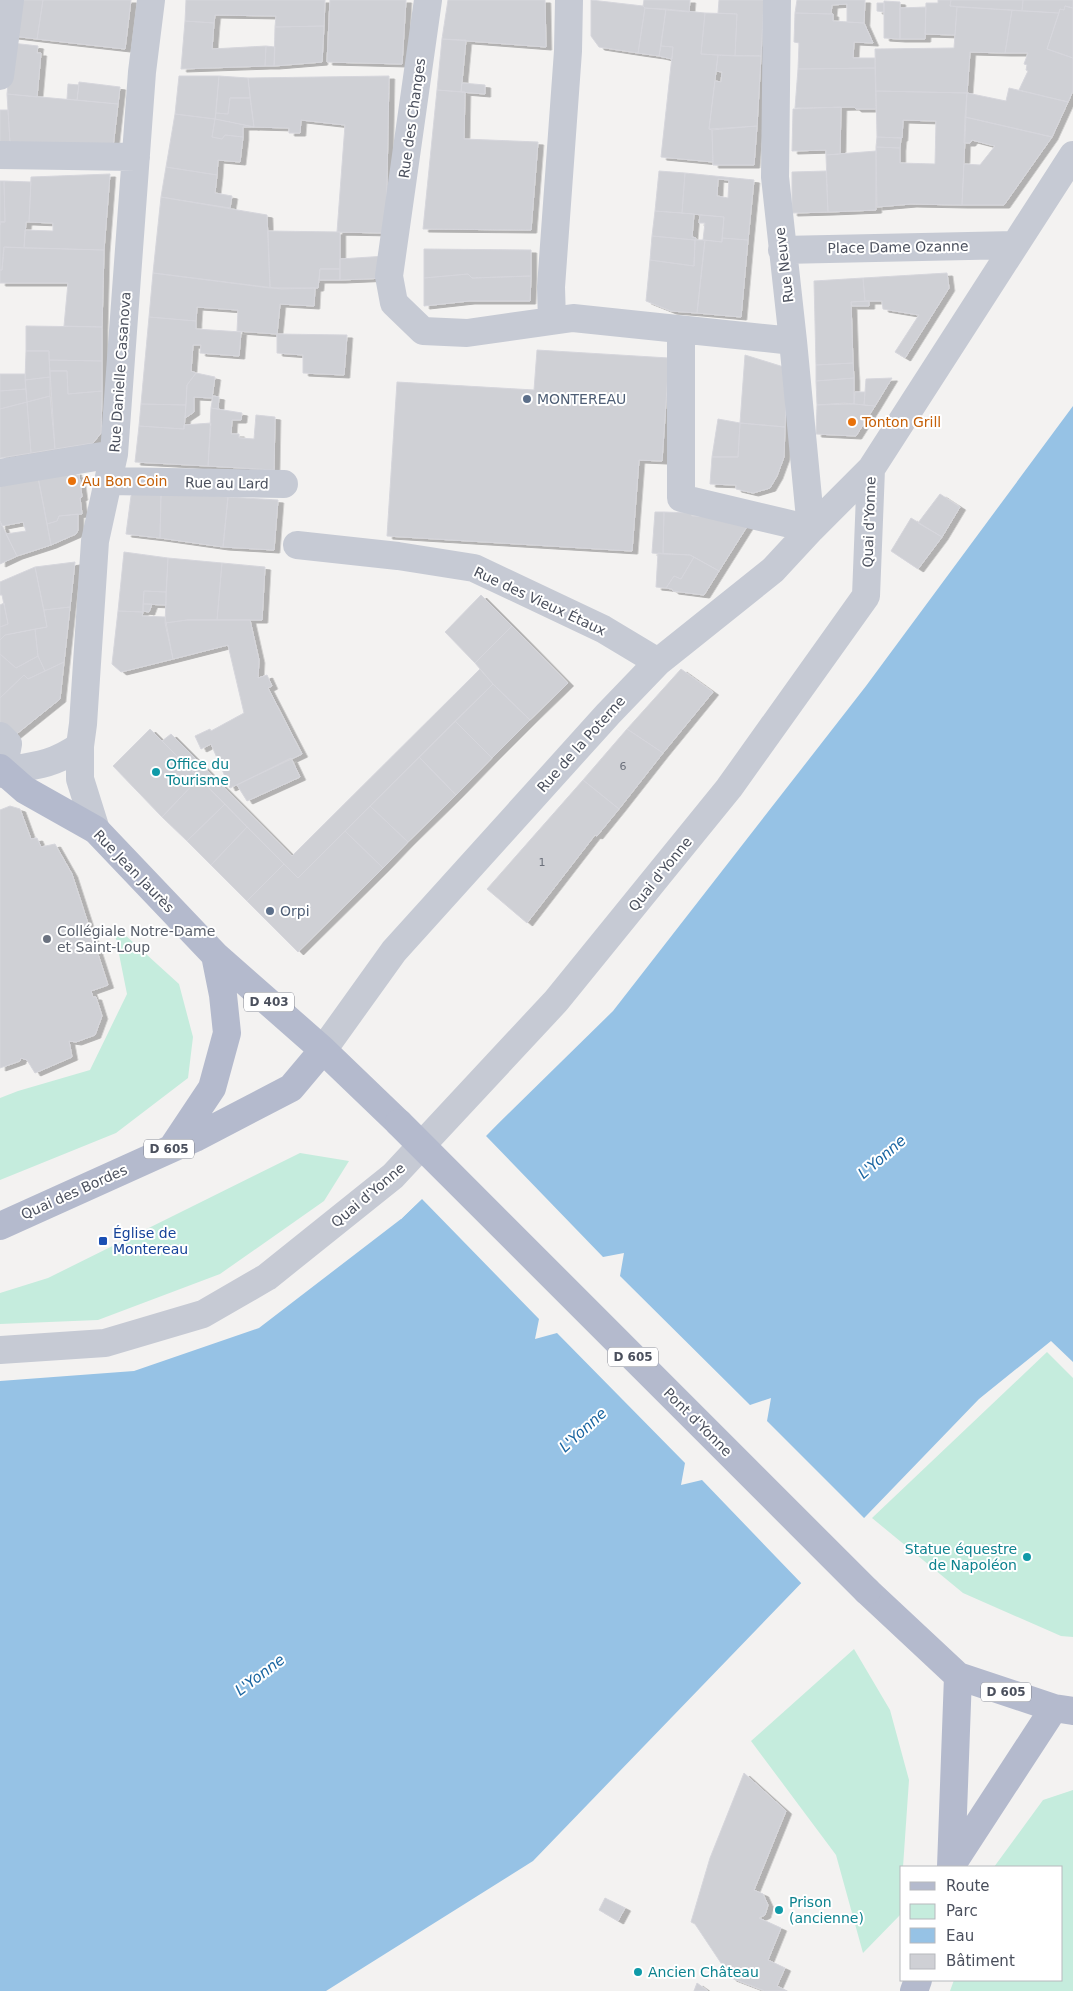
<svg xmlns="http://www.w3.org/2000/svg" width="1073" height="1991" viewBox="0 0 1073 1991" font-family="'DejaVu Sans',sans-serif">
<defs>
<filter id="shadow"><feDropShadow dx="5.5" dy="3" stdDeviation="0" flood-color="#0004"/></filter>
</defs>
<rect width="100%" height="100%" fill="#f3f2f1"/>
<path fill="#c5ecdd" d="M113 924 179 984 193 1037 188 1078 116 1133 0 1180V1098L18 1091 90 1070 127 994Z
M300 1153 349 1161 324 1201 220 1274 98 1320 0 1324V1293L48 1278Z
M1047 1352 1073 1378V1637L1061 1636 963 1593 872 1518Z
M854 1649 890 1710 909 1780 903 1867H902L901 1914 863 1953 836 1855 751 1741Z
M1073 1790V1991H950L954 1980H1062V1867H994L1043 1800Z"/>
<path fill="#96c2e5" d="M1073 406V1362L1051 1341 979 1399 533 1861 326 1991H0V1381L134 1371 259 1328 401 1219 613 1011 866 686Z"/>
<path fill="#f3f2f1" d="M503 1115 505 1116 486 1136 603 1257 624 1253 620 1276 750 1405 771 1398 767 1421 866 1520 803 1585 702 1480 681 1485 685 1463 557 1333 535 1339 539 1319 422 1199 401 1219 399 1218Z"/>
<path fill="#cfd0d5" stroke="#d6d6dc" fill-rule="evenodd" filter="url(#shadow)" d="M18 0H43L37 39 13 36Z
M43 0H131L125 49 37 39Z
M186 0H325L324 26 275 27 276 16 215 15 214 23 185 21Z
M330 0H406L402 64 327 62Z
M448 0H545L546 47 442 39Z
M591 0 643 6 645 8 638 53 599 47 591 36Z
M644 0H690L689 12 645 8 643 6Z
M719 0H764L761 56H735L737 14 718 13Z
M797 0H865L864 23 847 22V4L832 5 831 14 795 13Z
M938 0H951L950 6 957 7 955 35 925 34 926 3H938Z
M951 0H1023L1022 11 950 6Z
M1023 0H1073V8L1065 6 1064 10 1060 9 1059 13 1022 11Z
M884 1 900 2V39L884 38Z
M877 3H884V12L877 11Z
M1065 6 1073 8V58L1047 49 1060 9 1064 10Z
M926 7 925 39H900V8Z
M957 7 1012 10 1005 53 970 52 967 93 876 91 875 49 954 48Z
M645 8 666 9 659 56 638 53Z
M666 9 705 13 701 54 718 55 709 129 712 130 713 162 661 157 673 47 661 46Z
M1012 10 1059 13 1047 49 1073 58V91L1068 102 1019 90 1028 71 1026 70 1027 65 1024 64 1028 53H1005Z
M705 13 737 14 735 56 701 54Z
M795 13 833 14V21L864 23 873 43 854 42 853 58H875V68L798 69 799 43 794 42Z
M185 21 214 23 212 49 266 46 265 66 181 69Z
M324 26 322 62 274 66 275 27Z
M442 39 466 40 461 92 437 90Z
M12 43 38 46 37 53H41L37 97 7 94Z
M266 46 275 47 274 66H265Z
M661 46 673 47 672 59 659 56Z
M718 55 761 56 757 126 709 129 715 81 721 82 722 72 716 71Z
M875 68 876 109H856L854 107 795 108 798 69Z
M179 76H219L215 119 175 114Z
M219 76 248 78 250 98H230L228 114 216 113Z
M389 76 386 233 337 232 345 125 301 120 300 133H289V128L254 127 248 78Z
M79 82 120 87 118 104 77 100Z
M462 83 485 85V94L461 92Z
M68 84 79 85 77 100 67 99Z
M1009 88 1068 102 1052 137 965 117 967 93 1006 101Z
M437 90 465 92 464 139 538 142 531 230 423 229Z
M876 91 967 93 962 205 911 204 877 207 876 147 900 148V163L935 164 936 121 903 120 902 138 877 137Z
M7 94 118 104 113 147 10 143Z
M230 98H250L254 127 215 119 216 113 228 114Z
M841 107 840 154 826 155V150L792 151 793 109Z
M0 110H8L10 143H0Z
M175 114 215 119 212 137 222 139 225 135 243 137 240 162 218 160 217 175 166 167Z
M965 117 1052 137 1004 205H962L964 164 980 165 995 146 972 140 970 143H964Z
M215 119 240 124 254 127H243V137L225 135 222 139 212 137Z
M757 126 754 165H713L712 130Z
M877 137 901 138 900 148 876 147Z
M876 151V210L828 212 826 155Z
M166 167 217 175 215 193 232 196 230 208 161 197Z
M659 171 685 173 682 213 655 211Z
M826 171 828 212 792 213V172Z
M685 173 754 180 748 240 722 238 724 217 682 213ZM718 179 729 180 728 198 717 196Z
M110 174 104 250 24 248 25 230 53 231V223L29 222 31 177Z
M0 181H4L5 222H0V225Z
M4 181 31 182 29 222H26L24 248 4 247 2 270H0V222H5Z
M161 197 267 215 270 288 153 273Z
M655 211 694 214 692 237 696 238 695 240 652 236Z
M700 215 724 217 722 242 703 240 705 223H699Z
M268 231 340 232V269H320L318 288H270Z
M652 236 695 240 694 266 650 260Z
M722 238 748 240 741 317 697 313 705 240 722 242Z
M695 240H705L697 313 671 311 646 301 650 260 694 266Z
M4 247 104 250 102 327 64 326 68 283H0V270H2Z
M424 249 531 250V276L472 278 468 274 424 278Z
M386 256V278L340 280V259Z
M320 269H340V280H319Z
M153 273 282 289 315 288 314 306 280 304 277 334 237 331 238 310 197 307 196 321 149 317Z
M947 273 949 288 905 358 895 352 919 315 883 309 882 301H865L863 278Z
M468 274 472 278 531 276 530 301H469L424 306V278Z
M863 278 865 301 851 302 853 363 816 365 814 281Z
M869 301V306H852L851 302Z
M149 317 196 321V329L241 332 239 356 200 353 201 345H193L191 371 196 373 187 385 186 405 141 404Z
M26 326 102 327V361L49 360V351H26Z
M277 334 347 335 344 375 303 373V355L277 353Z
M537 350 669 358 662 461 639 460 632 551 387 536 397 382 534 390Z
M26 351H49L50 377 25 380Z
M745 355 787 368 785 427 740 423Z
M49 360 102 361V391L68 394 67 371H50Z
M853 363 854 378 816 381V365Z
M50 371H67L68 394 102 391 101 433 93 443 55 449Z
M196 373 215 377 212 398 194 397V412L185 418 187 385Z
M0 374H25L26 389 0 391Z
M50 377V396L27 402 25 380Z
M854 378V404L817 405 816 381Z
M892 378 875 406 864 405 866 379Z
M26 389 27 402 0 409V391Z
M855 392H865L864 405 854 404Z
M50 396 55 449 31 453 27 402Z
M213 396 219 397 218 409 211 408Z
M27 402 31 453 0 458V409Z
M844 403 875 406 856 436 816 434 817 405Z
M141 404 186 405 184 429 139 426Z
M211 408 242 413 241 420H232L231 434H239V438L254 439 256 415 275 417 274 470 208 466Z
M718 419 740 423 738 457H712Z
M211 423 208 466 135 462 139 426 184 429V425Z
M740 423 785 427 784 457 777 476 770 488 753 493 736 489V485L710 484 712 457H738Z
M76 472V475H79L82 497 80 498 82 514 59 516 57 521 47 524 38 477Z
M38 477 51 545 17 556 6 534 26 531 23 522 2 526 0 521V483Z
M136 490 161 492 160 538 126 534 131 496Z
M161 492 228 497 223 547 160 538Z
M940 494 960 507 942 537 918 523Z
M228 497 278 500 274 550 223 547Z
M655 512H664L663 554 652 553Z
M664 512 691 513 692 516 740 519 748 525 719 571 690 555 663 554Z
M78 514V530L76 534 51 545 47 524 57 521 59 516Z
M911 518 942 537 918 569 891 551Z
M0 521 17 556 0 564Z
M124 552 168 558 166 592 144 591 143 612 118 611Z
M658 553 690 555 694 557 681 579 674 576 666 588 656 587Z
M694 557 719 571 704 595 673 591 672 589 666 588 674 576 681 579Z
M168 558 222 563 217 620H187L165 623Z
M75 562 70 607 44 610 35 567Z
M222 563 265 567 262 620H217Z
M35 567 47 627 5 635 0 640V627L8 624 2 595H0V582Z
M144 591 166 592V605L143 604Z
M481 595 512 626 475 663 445 632Z
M4 603 8 624 0 627V605Z
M143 604H152L149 612 143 611Z
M70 607 64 662 45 671 38 656 35 629 47 627 44 610Z
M118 611 143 612 142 616 165 617 173 659 121 672 112 664Z
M187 620H250L259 660 258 678 267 675 272 686 268 688 302 754 230 788 211 744 201 749 195 736 210 729 211 731 244 713 228 645 173 659 165 623Z
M512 626 568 683 530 720 493 684 475 663Z
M35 629 38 656 16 668 0 654V640L5 635Z
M0 654 16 668 38 656 45 671 28 679 24 675 0 698Z
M64 662 60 699 9 740 0 731V698L24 675 28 679Z
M480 669 493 684 298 878 162 741 171 734 292 856Z
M681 669 713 692 663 753 627 729Z
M493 684 530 720 492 758 455 721Z
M455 721 492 758 456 795 419 757Z
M150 729 199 778 162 817 113 766Z
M627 729 663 753 619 809 583 780Z
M419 757 456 795 408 842 370 806Z
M291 758 300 777 247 801 237 785Z
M199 778 225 804 187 841 162 817Z
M583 780 619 809 597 836 595 835 527 923 487 889Z
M225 804 247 827 211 865 187 841Z
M10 806 20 809 31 839 37 838 41 847 55 844 72 874 108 985 91 991 93 997H96L102 1016 95 1035 76 1042 69 1041 72 1057 35 1073 27 1060 21 1058 20 1061 0 1068V810Z
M370 806 408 842 383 868 345 831Z
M247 827 284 864 247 901 211 865Z
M345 831 383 868 298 952 247 901 284 864 298 878Z
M744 1773 786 1811 754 1890 763 1894 768 1905 765 1915 759 1918 781 1928 768 1960 785 1968 777 1986 787 1991H765L731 1978 695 1924 691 1922 710 1858Z
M605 1898 625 1908 618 1921 599 1910Z
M697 1983 708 1991H694Z"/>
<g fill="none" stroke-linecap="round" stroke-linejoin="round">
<path stroke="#c6cad4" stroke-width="28" d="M428 0 389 276 394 303 423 331 467 333 573 318 793 341
M0 76 10 0
M0 155 136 157
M782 250 1015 245
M552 321 551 287 568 51 569 0
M681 330V498L811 529 793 341 775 177 777 0
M0 473 114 454
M109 481 284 484
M297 545 398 556 474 568 603 629 658 662
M0 736 8 744 3 771 0 774
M3 771C35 766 53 765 80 746
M96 830 80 779V746L83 724 95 541 114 454 142 72 151 0
M323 1050 394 951 608 714 658 662 773 570 811 529 871 469
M0 1350 105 1343 203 1314 267 1277 393 1176 556 1001 729 788 866 596 871 469 1073 155"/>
<path stroke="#b4bacd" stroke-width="28" d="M0 768 25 790 96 830 215 955 323 1050 399 1123
M172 1148 212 1088 227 1033 223 995 215 955
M0 1226 195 1138 291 1088 323 1050
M867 1591 958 1676 1054 1708 1073 1711
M951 1866 1054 1708
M951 1867 958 1676
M914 1991 918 1980"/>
<path stroke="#b4bacd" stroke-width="28" d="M399 1123 867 1591"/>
</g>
<g fill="#5c6f8a" stroke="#fff" stroke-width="2">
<circle cx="527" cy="399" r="5"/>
<circle cx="270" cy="911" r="5"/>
</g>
<g fill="#e8710a" stroke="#fff" stroke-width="2">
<circle cx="852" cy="422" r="5"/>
<circle cx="72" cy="481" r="5"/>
</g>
<g fill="#0f9aa8" stroke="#fff" stroke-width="2">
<circle cx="156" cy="772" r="5"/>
<circle cx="1027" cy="1557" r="5"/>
<circle cx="779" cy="1910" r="5"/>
<circle cx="638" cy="1972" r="5"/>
</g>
<circle fill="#6b7280" stroke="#fff" stroke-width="2" cx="47" cy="939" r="5"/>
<rect fill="#1a4fb4" stroke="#fff" stroke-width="2" x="98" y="1236" width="10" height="10" rx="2.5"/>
<g text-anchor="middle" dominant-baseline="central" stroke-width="4" stroke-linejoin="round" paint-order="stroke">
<g font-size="11" fill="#6c707b">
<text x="623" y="766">6</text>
<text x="542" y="862">1</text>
</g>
<g fill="#fff" stroke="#81848e" stroke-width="1">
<rect x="244" y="992.5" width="50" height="19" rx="4"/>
<rect x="144" y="1139.5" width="50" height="19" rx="4"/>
<rect x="608" y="1347.5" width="50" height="19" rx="4"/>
<rect x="981" y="1682.5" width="50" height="19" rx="4"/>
</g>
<g font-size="12" font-weight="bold" fill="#4b505d">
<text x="269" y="1002">D 403</text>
<text x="169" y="1149">D 605</text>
<text x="633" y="1357">D 605</text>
<text x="1006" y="1692">D 605</text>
</g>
<g font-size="14" fill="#4b505d" stroke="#fff">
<text transform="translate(412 118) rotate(-82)">Rue des Changes</text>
<text transform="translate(898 247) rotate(-1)">Place Dame Ozanne</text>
<text transform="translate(784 265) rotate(-97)">Rue Neuve</text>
<text transform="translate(120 372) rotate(-86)">Rue Danielle Casanova</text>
<text transform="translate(227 483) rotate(1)">Rue au Lard</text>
<text transform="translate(869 522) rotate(-88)">Quai d'Yonne</text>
<text transform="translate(540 601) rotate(25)">Rue des Vieux Étaux</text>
<text transform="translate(581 744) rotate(-48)">Rue de la Poterne</text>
<text transform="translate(134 871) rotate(46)">Rue Jean Jaurès</text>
<text transform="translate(660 874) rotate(-51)">Quai d'Yonne</text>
<text transform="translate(74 1192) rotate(-24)">Quai des Bordes</text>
<text transform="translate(368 1195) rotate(-40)">Quai d'Yonne</text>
<text transform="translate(698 1422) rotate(45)">Pont d'Yonne</text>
</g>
<g font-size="14" fill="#4e5e75" stroke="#fff" text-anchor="start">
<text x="537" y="399">MONTEREAU</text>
<text x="280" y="911">Orpi</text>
</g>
<g font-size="14" fill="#c56008" stroke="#fff" text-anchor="start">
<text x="862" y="422">Tonton Grill</text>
<text x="82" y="481">Au Bon Coin</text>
</g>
<g font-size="14" fill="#0d838f" stroke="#fff" text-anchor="start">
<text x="166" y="764">Office du<tspan x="166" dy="16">Tourisme</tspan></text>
<text x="1017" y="1549" text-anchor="end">Statue équestre<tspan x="1017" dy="16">de Napoléon</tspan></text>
<text x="789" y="1902">Prison<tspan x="789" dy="16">(ancienne)</tspan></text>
<text x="648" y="1972">Ancien Château</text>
</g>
<g font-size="14" fill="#5b616d" stroke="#fff" text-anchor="start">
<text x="57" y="931">Collégiale Notre-Dame<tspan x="57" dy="16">et Saint-Loup</tspan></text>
</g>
<g font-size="14" fill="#164399" stroke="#fff" text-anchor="start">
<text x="113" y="1233">Église de<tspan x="113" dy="16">Montereau</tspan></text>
</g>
<g font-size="15" font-style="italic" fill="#1a65a1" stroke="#fff">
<text transform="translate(882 1157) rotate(-41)">L'Yonne</text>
<text transform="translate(583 1430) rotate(-42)">L'Yonne</text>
<text transform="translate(260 1675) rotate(-37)">L'Yonne</text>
</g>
</g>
<rect x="900" y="1866" width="162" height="115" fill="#ffffff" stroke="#b7b9be"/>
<rect x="910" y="1882" width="25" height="8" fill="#b4bacd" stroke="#b7b9be"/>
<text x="946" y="1891" font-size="15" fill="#4b505d">Route</text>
<rect x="910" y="1904" width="25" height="15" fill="#c5ecdd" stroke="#b7b9be"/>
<text x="946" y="1916" font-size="15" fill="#4b505d">Parc</text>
<rect x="910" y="1928" width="25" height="15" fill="#96c2e5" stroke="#b7b9be"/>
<text x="946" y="1941" font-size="15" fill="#4b505d">Eau</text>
<rect x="910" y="1954" width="25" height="15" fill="#cfd0d5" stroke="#b7b9be"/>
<text x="946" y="1966" font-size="15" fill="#4b505d">Bâtiment</text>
</svg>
